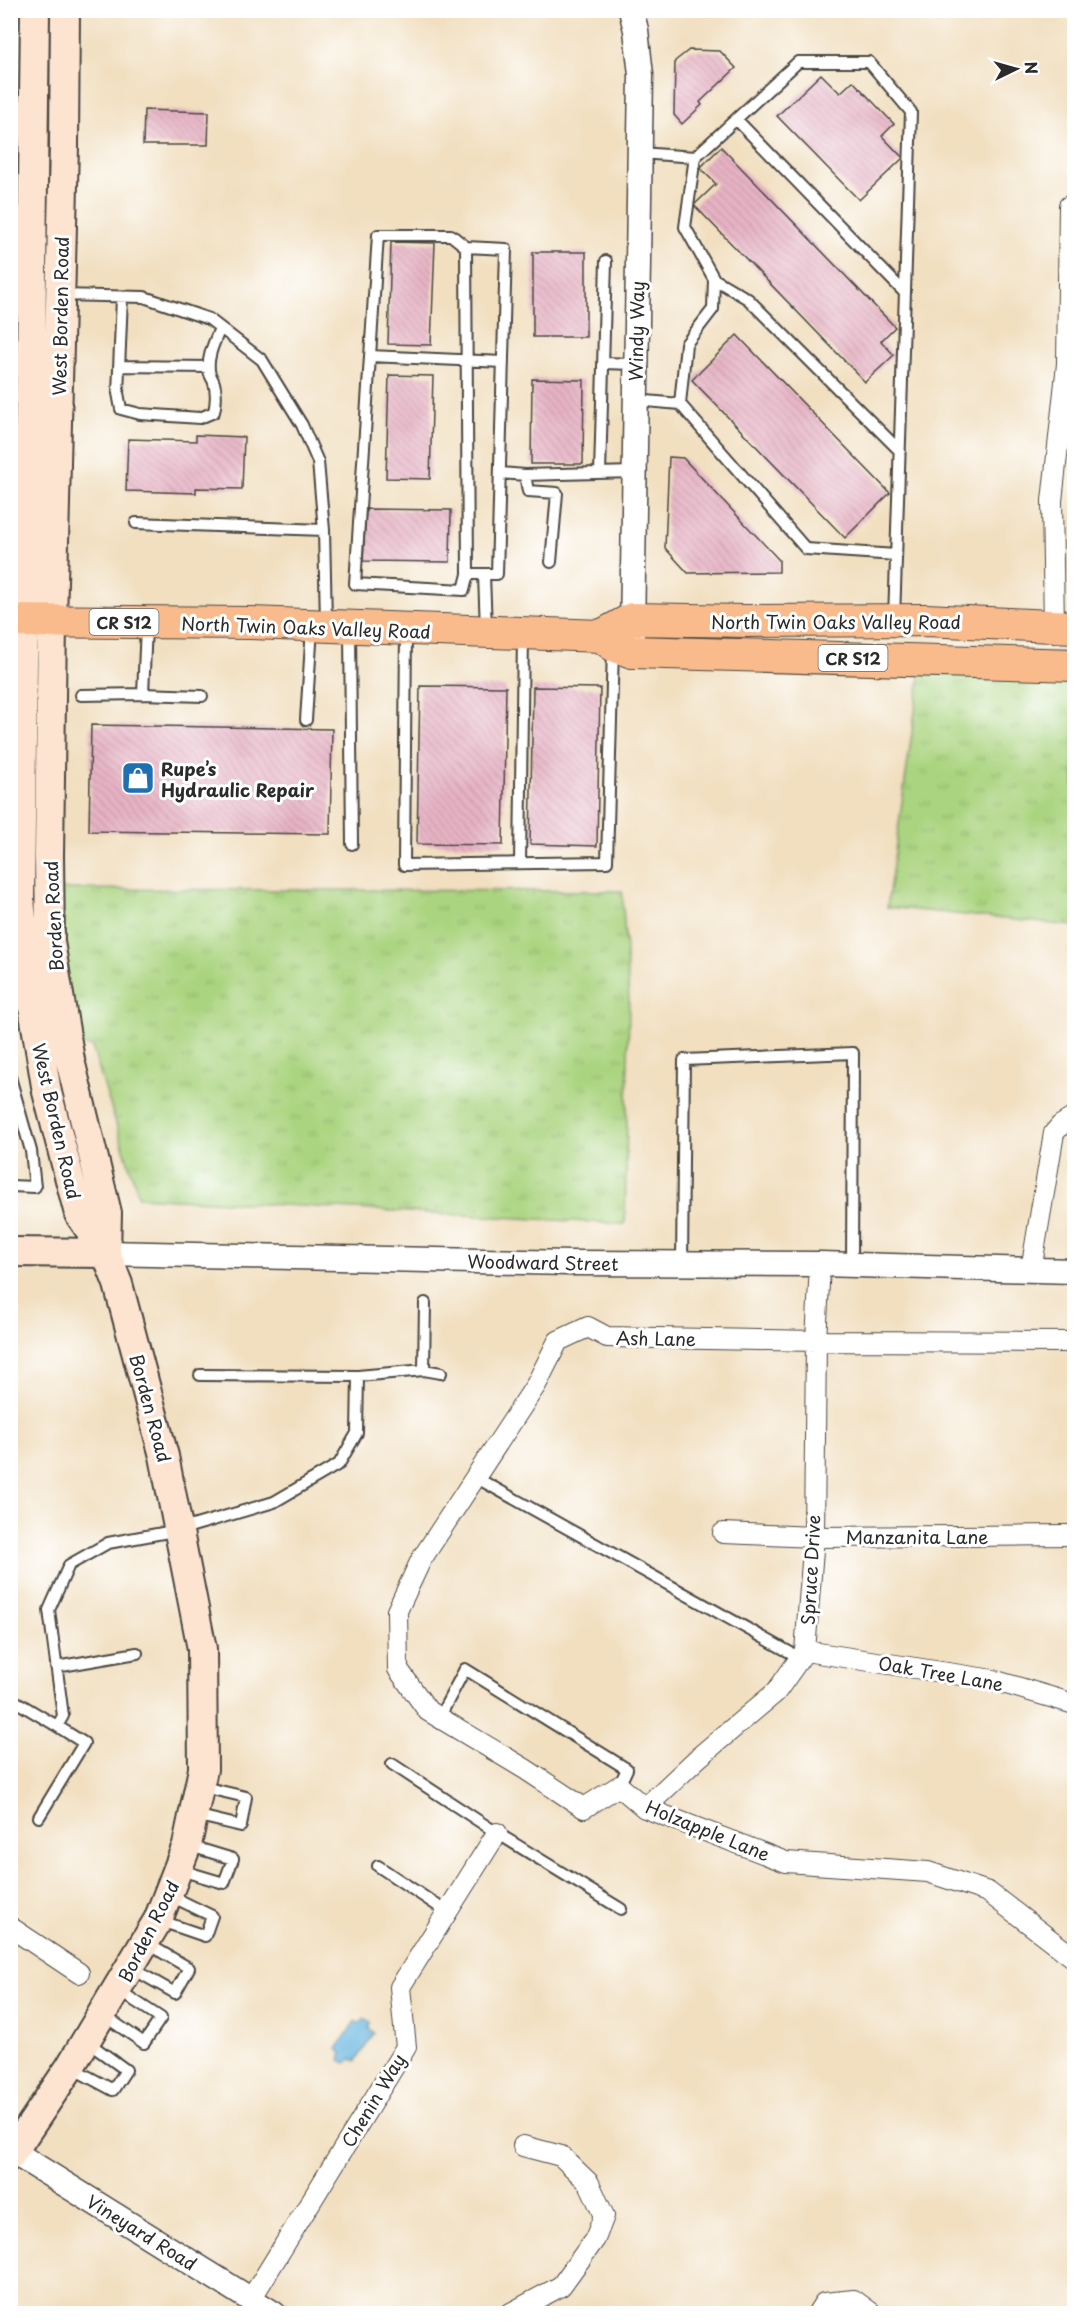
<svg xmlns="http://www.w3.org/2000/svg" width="1085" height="2324" viewBox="0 0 1085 2324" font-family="'Playpen Sans',sans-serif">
<defs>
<pattern id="grass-tufts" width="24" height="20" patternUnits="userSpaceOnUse" patternTransform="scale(1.5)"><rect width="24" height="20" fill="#aad47f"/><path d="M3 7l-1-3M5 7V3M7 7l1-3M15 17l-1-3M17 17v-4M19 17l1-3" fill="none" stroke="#92b66e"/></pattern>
<pattern id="building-back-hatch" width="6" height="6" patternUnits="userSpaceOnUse" patternTransform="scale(1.5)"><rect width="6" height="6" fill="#e7b3c4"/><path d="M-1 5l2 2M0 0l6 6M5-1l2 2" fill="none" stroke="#c69aa9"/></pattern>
</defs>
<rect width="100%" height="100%" fill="#fff"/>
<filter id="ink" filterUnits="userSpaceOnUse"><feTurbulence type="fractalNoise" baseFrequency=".0167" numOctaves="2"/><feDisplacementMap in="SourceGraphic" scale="12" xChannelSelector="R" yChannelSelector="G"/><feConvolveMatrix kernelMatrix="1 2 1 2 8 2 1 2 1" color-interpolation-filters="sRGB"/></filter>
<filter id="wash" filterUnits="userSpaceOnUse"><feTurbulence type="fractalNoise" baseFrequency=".008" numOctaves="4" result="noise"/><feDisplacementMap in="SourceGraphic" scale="24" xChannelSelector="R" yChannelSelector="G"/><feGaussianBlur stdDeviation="1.35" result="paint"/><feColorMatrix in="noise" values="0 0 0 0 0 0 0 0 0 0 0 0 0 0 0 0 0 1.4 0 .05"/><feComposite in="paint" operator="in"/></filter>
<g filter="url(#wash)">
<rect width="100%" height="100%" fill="#f1dfc0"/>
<path fill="url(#grass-tufts)" stroke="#6a8055" stroke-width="1.5" d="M924 649 1074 653V926L887 907Z
M11 889 622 891 629 1000 625 1224 139 1197 92 1047 11 1029Z"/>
<path fill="#63b4de" stroke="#477084" stroke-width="1.5" d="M365 2019 370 2023 369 2029 374 2033 356 2061 351 2059 346 2063 340 2060 342 2053 337 2049 355 2021 359 2024Z"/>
<g id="blocks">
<path fill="url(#building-back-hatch)" d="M689 50 720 51 736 68 700 102 702 105 682 124 674 115 675 61Z
M821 74 840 93 853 81 894 124 882 136 903 158 859 200 777 116Z
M144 110 209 112 208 145H143Z
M721 147 895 327 881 341 894 355 865 382 694 205 716 184 700 168Z
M391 242 435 243 431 345 388 344Z
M533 252H586V337H533Z
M737 335 890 493 845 538 692 380Z
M389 375 433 376 430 479 386 478Z
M532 379 584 380 583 464H531Z
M196 435 244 437 242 489 196 488V493L126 491 128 439 196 441Z
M669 457 683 458 779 560V572L688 573 665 548Z
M366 509 451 510 450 562 363 561Z
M420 686 506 687 503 845 417 844Z
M533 687 600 688 597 846 530 844Z
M91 725 332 729 330 834 89 831Z"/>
</g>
</g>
<g filter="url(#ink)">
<use href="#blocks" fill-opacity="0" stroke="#494641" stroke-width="1.5"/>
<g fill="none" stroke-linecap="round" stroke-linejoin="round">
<defs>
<path id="service" d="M736 119 905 293
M640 153 695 157 798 62H869L911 112 894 619
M466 247 506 249 497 574H468Z
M466 247 451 235H378L355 584 464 590 468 574
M714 279 748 299 900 451
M10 293 31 294
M61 295 144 297 209 319 262 360 302 425 318 462 324 530
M122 297 118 393 121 409 140 414 200 418 214 412C216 403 217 393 214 383 213 379 209 375 209 370 207 356 215 341 220 328
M370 356 503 362
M603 363 635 364
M119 366 209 367
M635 400 680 404 806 549 896 555
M680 404 686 344 713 309 714 279 685 227 695 157
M500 473 525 475 528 491 557 493 551 562
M600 473 606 261
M525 475 633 472
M136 523 324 530 326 622
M484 575 486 629
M146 626 143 694 202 696
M350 630 352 844
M406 631 404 865 607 862 613 648
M81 695 143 694
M306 720 312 628
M520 863 523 635
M10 1077 31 1151 35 1187 10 1186
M682 1263 684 1060 853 1053 852 1265
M424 1370 425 1303
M200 1375 358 1376
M475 1477 800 1658
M56 1667 137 1653
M10 1698 57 1726
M439 1718 465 1669 627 1769 619 1786
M392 1764 497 1833 621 1909
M195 1815 241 1826 246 1797 199 1786
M39 1817 84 1743 57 1726 63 1716 49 1610 69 1565 108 1543 179 1530 274 1502 339 1464 357 1433 358 1376 424 1370 441 1373
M378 1866 447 1912
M180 1870 224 1883 233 1859 187 1845
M158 1920 205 1936 212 1916 169 1895
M131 1968 175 1993 189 1968 146 1943
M103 2015 144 2043 161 2018 118 1990
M72 2068 113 2090 126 2070 86 2041"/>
<path id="minor" d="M1054 626 1052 501 1067 364 1069 206
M1031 1270 1054 1133 1061 1125 1074 1117
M1074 1342 816 1341 607 1337 588 1327 558 1341 536 1385 421 1560 397 1611 398 1669 428 1711 525 1769 584 1808 619 1786 645 1808 786 1862 928 1872 988 1892 1074 1958
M723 1533 814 1537 1074 1535
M805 1651 993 1680 1074 1704
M645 1808 699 1757 776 1692 805 1651 814 1537 816 1341 820 1264
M10 1927 79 1973
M251 2299 406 2047 400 1987 497 1833
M509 2314 561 2286 595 2239 604 2216 589 2183 561 2156 523 2146
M817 2314 824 2303 854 2300 873 2314"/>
<path id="tertiary" d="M631 10 636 30 641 75 632 634
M106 1253 569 1263 820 1264 1074 1271
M10 2150 274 2314"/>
<path id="secondary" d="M35 10 31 359 23 662 20 898 25 959 47 1092 79 1214 106 1253
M10 1252 106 1253
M10 2156 70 2067 158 1920 187 1845 203 1769 202 1649 164 1456 118 1284 106 1253 107 1213 70 1060 50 942 49 856 52 621 64 146 65 10"/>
<path id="primary" d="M10 621 251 623 601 636 632 619 747 621 926 620 1074 627
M601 636 613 645 632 652 1074 665"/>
</defs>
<use href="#service" stroke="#494641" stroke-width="14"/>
<use href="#minor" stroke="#494641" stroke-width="22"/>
<use href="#tertiary" stroke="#494641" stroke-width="27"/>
<use href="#secondary" stroke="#494641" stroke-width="32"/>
<use href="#primary" stroke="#494641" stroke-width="34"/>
<use href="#service" stroke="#fff" stroke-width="10"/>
<use href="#minor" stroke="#fff" stroke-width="20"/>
<use href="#tertiary" stroke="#fff" stroke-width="24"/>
<use href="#secondary" stroke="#fde4d1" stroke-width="28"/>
<use href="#primary" stroke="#fabb8c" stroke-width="32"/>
</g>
</g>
<defs>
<symbol id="shop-square" viewBox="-11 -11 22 22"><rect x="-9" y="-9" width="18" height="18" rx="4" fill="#1f6fb2" stroke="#fff"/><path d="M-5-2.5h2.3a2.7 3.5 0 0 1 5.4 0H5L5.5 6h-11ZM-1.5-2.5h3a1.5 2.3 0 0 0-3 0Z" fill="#fff"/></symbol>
</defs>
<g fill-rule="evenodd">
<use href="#shop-square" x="119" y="759" width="38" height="38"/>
</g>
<g text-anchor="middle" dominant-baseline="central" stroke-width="6" stroke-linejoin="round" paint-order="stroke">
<g fill="#fff" stroke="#6b6b6b" stroke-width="1.5">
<rect x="89.5" y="609" width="69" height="26" rx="4.5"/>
<rect x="818.5" y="645" width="69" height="26" rx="4.5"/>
</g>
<g font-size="16" font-weight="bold" fill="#2b2b2b">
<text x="124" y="622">CR S12</text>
<text x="853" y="658">CR S12</text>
</g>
<g font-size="18" fill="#2b2b2b" stroke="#fff">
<text transform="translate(60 316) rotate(-89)">West Borden Road</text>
<text transform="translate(636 331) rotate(-89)">Windy Way</text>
<text x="836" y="621">North Twin Oaks Valley Road</text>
<text transform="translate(306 627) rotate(2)">North Twin Oaks Valley Road</text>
<text transform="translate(53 916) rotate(-93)">Borden Road</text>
<text transform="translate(57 1121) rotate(77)">West Borden Road</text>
<text transform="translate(543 1262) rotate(1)">Woodward Street</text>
<text transform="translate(656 1338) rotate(1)">Ash Lane</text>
<text transform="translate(151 1408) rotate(75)">Borden Road</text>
<text x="917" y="1536">Manzanita Lane</text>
<text transform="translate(810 1570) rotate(-87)">Spruce Drive</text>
<text transform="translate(941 1673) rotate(10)">Oak Tree Lane</text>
<text transform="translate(708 1830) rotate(22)">Holzapple Lane</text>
<text transform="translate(148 1931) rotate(-63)">Borden Road</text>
<text transform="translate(373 2100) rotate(-59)">Chenin Way</text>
<text transform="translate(142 2232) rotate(32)">Vineyard Road</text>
</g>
<g font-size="18" font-weight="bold" fill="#2b2b2b" stroke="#fff" text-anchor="start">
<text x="161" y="768">Rupe’s<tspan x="161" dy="21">Hydraulic Repair</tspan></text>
</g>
</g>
<rect width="1085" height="2324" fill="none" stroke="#fff" stroke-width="36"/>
<g transform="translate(1016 69) rotate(85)" stroke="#ffffff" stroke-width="4.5" paint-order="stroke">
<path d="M0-4.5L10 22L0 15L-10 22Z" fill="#2b2b2b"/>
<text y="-9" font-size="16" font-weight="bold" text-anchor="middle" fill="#2b2b2b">N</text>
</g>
</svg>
